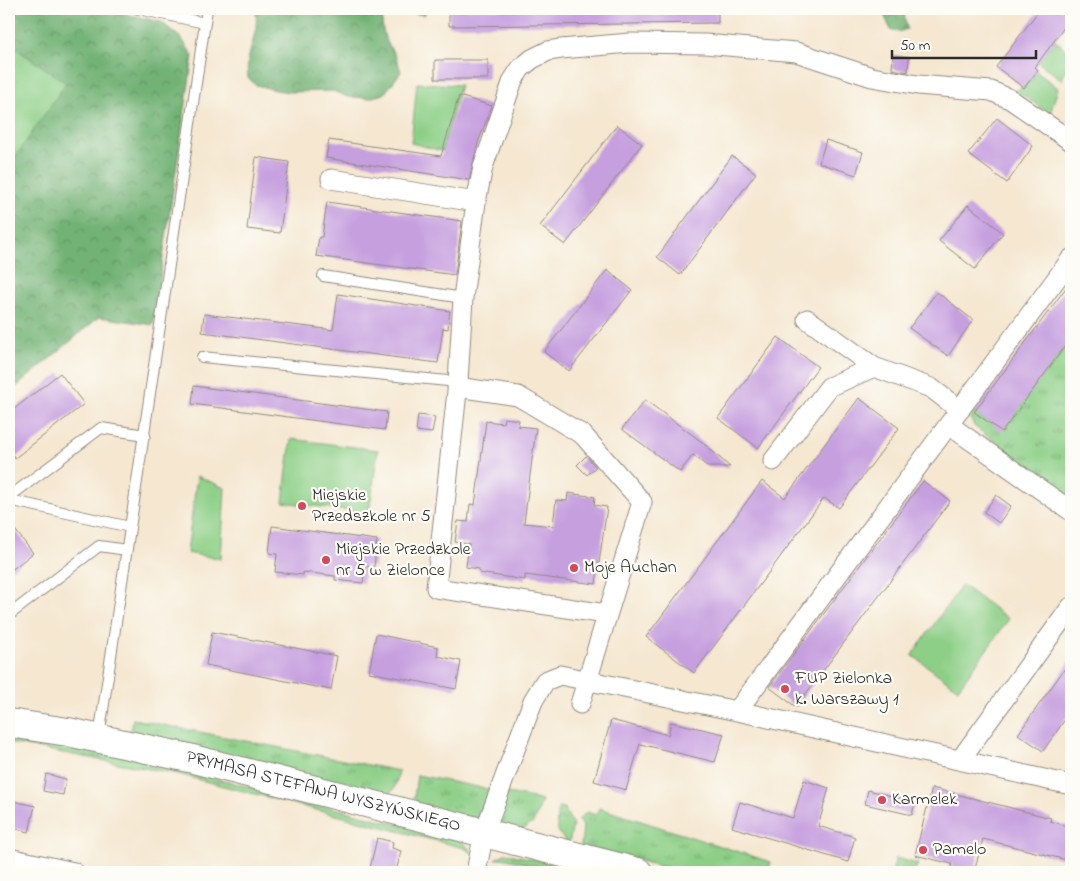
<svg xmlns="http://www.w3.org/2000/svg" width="1080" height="881" viewBox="0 0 1080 881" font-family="'Indie Flower',sans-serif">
<defs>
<pattern id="grass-tufts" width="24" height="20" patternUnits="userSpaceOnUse" patternTransform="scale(1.25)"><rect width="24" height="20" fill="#8dcf87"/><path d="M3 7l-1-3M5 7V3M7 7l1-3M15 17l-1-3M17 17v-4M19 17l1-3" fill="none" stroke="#73a86f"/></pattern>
<pattern id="forest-crowns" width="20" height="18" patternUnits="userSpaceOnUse" patternTransform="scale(1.25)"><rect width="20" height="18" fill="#72b274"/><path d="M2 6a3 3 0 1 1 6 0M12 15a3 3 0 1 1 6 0" fill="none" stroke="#5e915f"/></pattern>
</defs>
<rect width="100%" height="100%" fill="#fdfcf7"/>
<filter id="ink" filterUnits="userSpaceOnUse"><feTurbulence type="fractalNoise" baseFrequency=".02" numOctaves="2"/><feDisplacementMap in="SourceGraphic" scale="10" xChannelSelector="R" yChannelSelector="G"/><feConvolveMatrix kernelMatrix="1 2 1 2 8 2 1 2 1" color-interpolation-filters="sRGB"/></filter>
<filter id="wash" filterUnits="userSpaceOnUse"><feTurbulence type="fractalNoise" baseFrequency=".0096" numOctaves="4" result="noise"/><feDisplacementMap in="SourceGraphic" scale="20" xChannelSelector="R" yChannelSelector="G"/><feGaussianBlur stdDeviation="1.12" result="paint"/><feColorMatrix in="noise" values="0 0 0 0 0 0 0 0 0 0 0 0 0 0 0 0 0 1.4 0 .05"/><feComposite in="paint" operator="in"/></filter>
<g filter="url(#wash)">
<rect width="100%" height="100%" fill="#f5e7d0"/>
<path fill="url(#grass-tufts)" stroke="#5c7d59" d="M1071 338V497L974 426 971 418 974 412 1002 431Z
M133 719 399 771C396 783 396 793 383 796L130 732Z
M9 735 118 754 460 840 469 848 472 853 464 848 177 774 9 743Z
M417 775 528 797 542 801 533 823 522 830 420 805 414 798Z
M559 807 564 808 573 825 569 843C555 835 555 820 559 807Z
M599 808 771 862 768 872H684L581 846 583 826 579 819 587 812 596 815Z
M506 853 563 866 560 871 502 858 495 859Z
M896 858 918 864 914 872H892Z"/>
<path fill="url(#forest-crowns)" stroke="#4e6e50" d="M9 9H105L161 22 182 39 193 56 153 325 99 317 9 393Z
M255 9H429L424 15 388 10 383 13C379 43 395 46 401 72L384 94 369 98 348 97 333 91 288 92 276 90 256 85 248 78C244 54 261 32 255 9Z
M885 9H903L907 29 898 32 891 30 884 15Z"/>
<path fill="#8dcf87" stroke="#5c7d59" d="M1055 40 1071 54 1062 80 1038 62Z
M9 44 66 83 9 166Z
M1037 72 1058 88 1050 114 1017 91 1021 86 1024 88Z
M417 83 460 85 442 151 411 143Z
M291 439 378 450 369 513 283 502Z
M197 476 225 488 221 559 187 553Z
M962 585 1009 619 958 689 912 655Z"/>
<g id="blocks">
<path fill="#c69fdf" d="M449 9H718V23L449 26Z
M1040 9H1071V18L1035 67 1038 70 1024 88 996 67Z
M893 55 909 57 908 72 892 69Z
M435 60H488V79H435Z
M459 96 492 106 478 143 469 180 326 158 329 140 441 156Z
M997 118 1033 146 1007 183 968 154Z
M617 125 642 144 565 245 540 226Z
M826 140 863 152 856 175 819 163Z
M732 156 756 173 680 275 657 257Z
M256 157 289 162 280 233 247 229Z
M327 202 462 221 455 275 316 256 319 237H322Z
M968 205 1003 233 975 269 939 241Z
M607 270 632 290 569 371 544 352Z
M1071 281V338L1002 432 974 412Z
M937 292 973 320 948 356 909 328Z
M338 294 450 311 448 329 443 328 438 363 202 332 204 314 333 330Z
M778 337 818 367 758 448 718 418Z
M60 373 84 404 15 458 9 450V413Z
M194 386 387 412 385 430 192 404Z
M859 398 899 428 839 508 824 498 694 673 646 637 762 481 785 498Z
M645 400 702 442 730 467H708L693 455 680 472 622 429Z
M418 415 435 417 432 433 416 431Z
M504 418 519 420 518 426 536 428 524 523 553 526 556 500 567 501 568 493 595 497 594 505 607 507 596 584 525 575V580L479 573V569L466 567 469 544 455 542 458 521 468 522 470 504 475 505 486 421 503 423Z
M586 456 596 467 587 475 577 465Z
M923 481 950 501 796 707 769 687Z
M996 495 1011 506 999 523 984 512Z
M9 522 33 553 9 572Z
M272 526 377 540 374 567 365 566 363 583 335 580V576L303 572V575L275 572 277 554 269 553Z
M212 632 337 656 331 690 206 665Z
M376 634 438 647 437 656 461 661 456 689 369 672Z
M1071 660V711L1043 751 1018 734Z
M611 720 668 735 671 722 724 734 715 762 640 744 626 790 594 781Z
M46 774 66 779 63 795 43 791Z
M804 780 829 788 818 826 855 837 848 862 732 827 740 802 793 818Z
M932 788 1051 818 1050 821 1071 827V861L983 839 974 872H950L952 864 915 855Z
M868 790 915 802 912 815 865 804Z
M9 800 35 806 29 832 9 827Z
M377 838 393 842 392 848 401 851 396 872H369Z"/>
</g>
</g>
<g filter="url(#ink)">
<use href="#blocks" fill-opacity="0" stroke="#90897e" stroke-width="1"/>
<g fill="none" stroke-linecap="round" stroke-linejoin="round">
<defs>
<path id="lane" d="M138 9 205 23
M323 276 463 298
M202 357 458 382
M9 497 101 428 145 435
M9 500 130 527
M9 615 99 546 127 550
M99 737 207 9"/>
<path id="street" d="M331 179 476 202
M807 319 874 367
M457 387 518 396 583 435 642 502 580 704
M949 425 1071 511
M773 461 829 387 874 367 931 388 960 410
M606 614 436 588 458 382 463 298 476 202 483 167 513 80 521 68 532 59 548 51 561 49 630 43 705 44 796 52 872 77 918 85 991 91 1010 99 1071 141
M737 711 1071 259
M960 760 1071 607
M9 858 74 872
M476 872 484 833 533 701 545 681 560 675 737 711 1071 785"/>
<g id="secondary">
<path id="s1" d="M9 723 68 732 189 758 638 872"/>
</g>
</defs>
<use href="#lane" stroke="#90897e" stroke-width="12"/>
<use href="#street" stroke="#90897e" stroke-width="21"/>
<use href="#secondary" stroke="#90897e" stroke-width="30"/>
<use href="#lane" stroke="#fff" stroke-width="10"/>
<use href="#street" stroke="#fff" stroke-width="19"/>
<use href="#secondary" stroke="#fff" stroke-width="28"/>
</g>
</g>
<g fill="#d1495b" stroke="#fdfcf7" stroke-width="2">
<circle cx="302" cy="506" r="5"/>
<circle cx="326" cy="560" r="5"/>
<circle cx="574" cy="568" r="5"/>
<circle cx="785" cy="689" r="5"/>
<circle cx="882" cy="800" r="5"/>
<circle cx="923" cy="850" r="5"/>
</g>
<g text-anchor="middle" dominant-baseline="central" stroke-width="4.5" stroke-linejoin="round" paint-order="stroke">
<g font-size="18" fill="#2b2b2b" stroke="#fdfcf7" text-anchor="start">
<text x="312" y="496">Miejskie<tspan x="312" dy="21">Przedszkole nr 5</tspan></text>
<text x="336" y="550">Miejskie Przedzkole<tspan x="336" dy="21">nr 5 w Zielonce</tspan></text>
<text x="584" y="568">Moje Auchan</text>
<text x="795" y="679">FUP Zielonka<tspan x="795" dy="21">k. Warszawy 1</tspan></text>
<text x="892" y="800">Karmelek</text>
<text x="933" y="850">Pamelo</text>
</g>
<g font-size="18" fill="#2b2b2b" stroke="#fdfcf7">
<text stroke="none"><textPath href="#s1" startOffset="322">PRYMASA STEFANA WYSZYŃSKIEGO</textPath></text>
</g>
</g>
<rect width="1080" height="881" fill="none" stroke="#fdfcf7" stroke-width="30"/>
<path d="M892 50v8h144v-8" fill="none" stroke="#2b2b2b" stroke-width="2.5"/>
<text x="900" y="50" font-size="15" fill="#2b2b2b" stroke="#fdfcf7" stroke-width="4" paint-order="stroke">50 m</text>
</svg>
